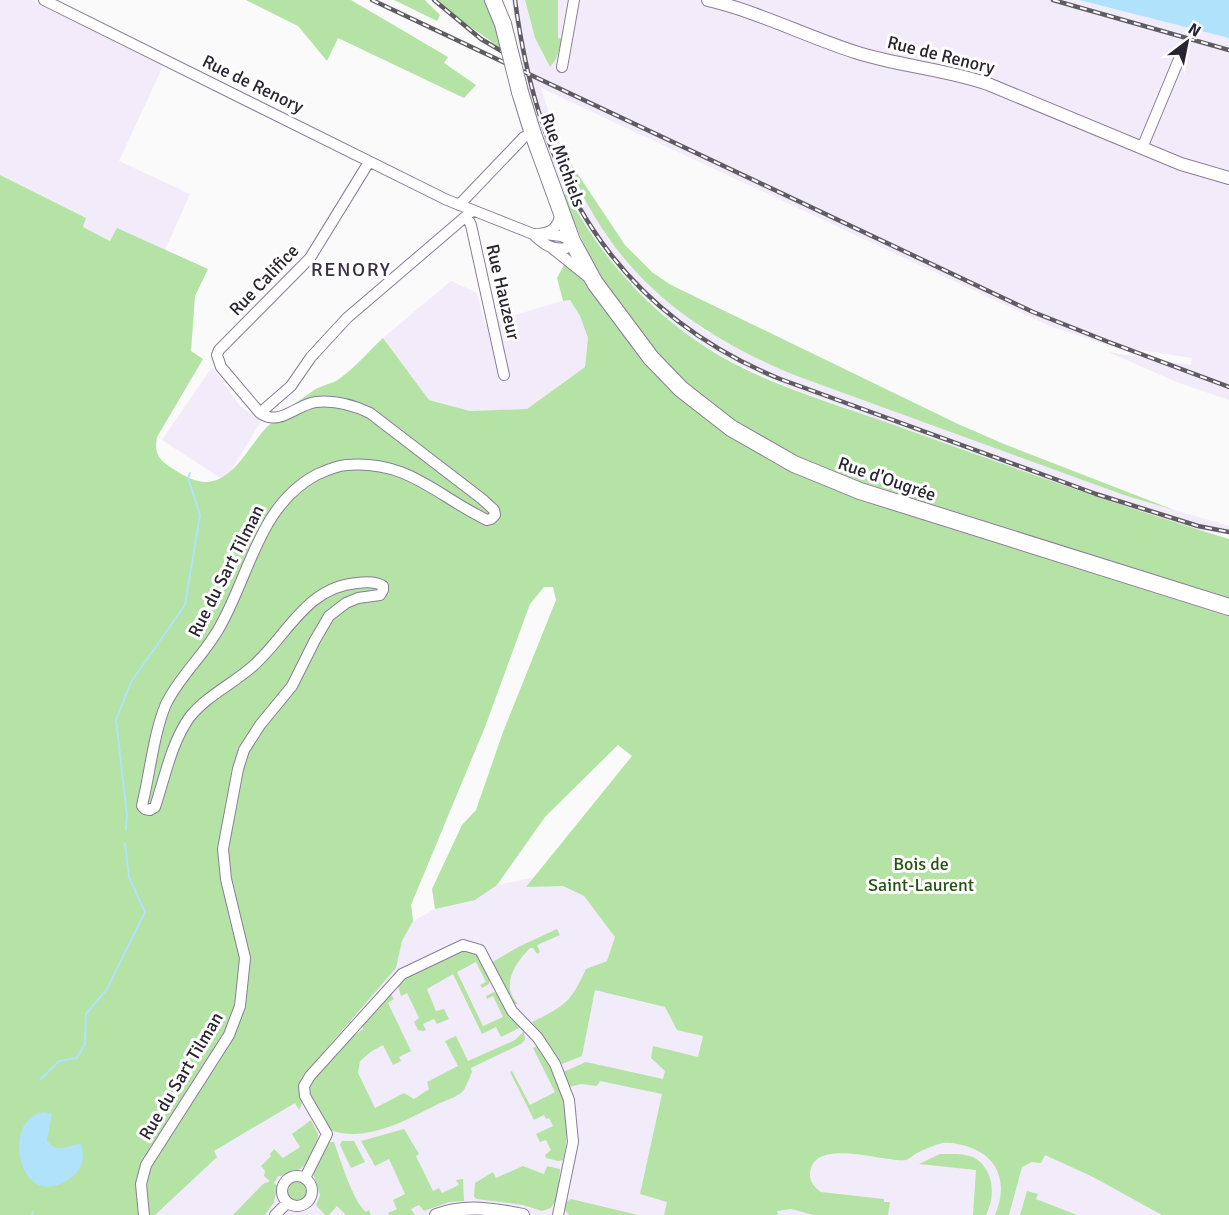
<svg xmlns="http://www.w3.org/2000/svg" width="1229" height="1215" viewBox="0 0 1229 1215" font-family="Signika,sans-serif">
<rect width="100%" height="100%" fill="#fafafa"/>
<path fill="#f2ebfa" d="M0 0H31L163 66 119 161 190 194 165 250 118 229 111 241 83 227 86 218 0 175Z
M511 0H525L535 38 550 66 556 59 563 39 558 38V0H1079L1229 38V400L1179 383 1108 352 1191 365 1192 358 1108 345 1052 327 541 88 563 156 593 214 608 237 636 272 659 295 707 332 1124 495 1229 526V534L1197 530 1120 506 792 389 726 359 677 327 627 280 582 221 567 194 562 195 529 97Z
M451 281 477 293 485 324 569 299 580 316 588 338 585 367 527 409 470 411 429 400 383 338Z
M212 367 240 406 261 421 225 481 162 440Z
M549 874 568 889 584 896 593 908 998 1115 1170 1215H148L156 1191 303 1076 355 1017 413 921 435 909 497 885Z"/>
<path fill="#b4e3a5" d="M246 0H351L448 57 444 63 476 85 464 98 338 38 327 61 298 26Z
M394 0H425L440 15 437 21Z
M438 0H487L496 21 502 49 462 21Z
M525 0H558V38L563 39 556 59 550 67 535 38Z
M563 152 625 245 652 272 671 285 958 424 1004 444 1174 510 1124 495 797 376C723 346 654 304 608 237 590 212 577 184 563 156Z
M0 175 86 218 83 227 110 241 117 228 208 269 195 296 191 351 203 359 157 437C154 452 158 459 170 467 183 475 197 485 213 481 236 476 251 443 267 427 280 414 299 401 314 390 322 385 332 384 339 379 355 368 369 351 383 338L429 400 470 411 527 409 585 367 588 338 580 316 570 300 563 301 557 278 565 263 586 249 562 195 567 194C599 253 642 304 698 342 756 382 828 401 894 425 1005 465 1116 505 1229 539V1215H1162L1093 1177 1045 1155 1041 1163 1032 1162 1022 1167 1009 1215H995C1008 1185 1000 1156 966 1146 958 1144 951 1142 943 1143 934 1145 925 1149 917 1153 914 1155 909 1159 906 1160 884 1163 814 1136 810 1173 809 1181 815 1188 821 1192L884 1199V1202H890L888 1215H814L791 1209 777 1211 778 1215H664L667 1202 640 1194 662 1094 600 1081 597 1086 581 1084 569 1087 563 1072 586 1062 663 1079 665 1071 651 1058 653 1046 698 1057 703 1036 677 1030 665 1007 595 990 582 1056 562 1064 532 1022C565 1006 571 1002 586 969L607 961 615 937 584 896 563 886 526 887 632 756 618 745 545 817 497 885 475 900 435 909 432 889 462 825 476 810 503 732 556 600 553 587H544L530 604 485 727 411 905 413 921 402 941 396 968 302 1077C298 1089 306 1100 299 1110L295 1103 214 1151 217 1157 155 1215H0Z
M557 929 560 935 537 945 540 952 537 954 533 948H530C515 963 500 986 518 1004H512L491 963 518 947Z
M463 950 478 954 490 981 489 984 482 988 480 985 486 982 476 962 457 972 483 1026 503 1017 493 996 487 999 486 996 494 992 498 995 506 1012 521 1027 501 1037 496 1027 482 1034 453 974 427 989 436 1011 444 1009 449 1019 437 1024 434 1019 423 1024 426 1030 423 1031 418 1030 414 1022 419 1018 407 993 401 996 398 986 401 981 410 976Z
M391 994 394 999 388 1003 411 1051 399 1057 401 1061 393 1065 383 1045 372 1051 360 1061 358 1073 375 1108 404 1093 414 1099 429 1089 427 1082 458 1066 445 1041 456 1036 468 1061 515 1040 524 1031 525 1040 521 1044 471 1068 472 1072C469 1078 466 1089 461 1093 454 1098 444 1101 436 1105 405 1121 365 1143 330 1130 325 1121 310 1102 309 1093 307 1078 351 1037 363 1029V1025Z
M538 1045C563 1081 573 1117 563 1160L558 1161 546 1158 545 1155 551 1150 546 1140 540 1142 536 1134 553 1126 549 1118 546 1119 544 1115 534 1120 510 1072 512 1071 530 1105 555 1092 533 1048Z
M311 1120 318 1134V1137C314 1146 309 1165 300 1169 294 1173 288 1171 282 1176H278L274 1183 278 1186 274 1202 265 1215H233L263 1184 270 1181 264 1176 265 1171 261 1166 271 1156 270 1154 274 1149 283 1158 300 1147 292 1134Z
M404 1129 419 1154 416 1156 433 1191 439 1188 442 1193 459 1185 456 1180 463 1179 464 1201 449 1202 424 1211 419 1205 411 1209 415 1215H389L388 1213 397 1209 393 1200 405 1194 389 1159 375 1166 361 1141Z
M342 1141H354L365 1162 351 1168 340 1145Z
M330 1142H334C340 1158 353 1202 366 1212L369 1210 371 1215H346L337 1206 329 1215H325L316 1205 320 1195 313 1173 325 1144Z
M940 1154C950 1154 963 1153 973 1157 994 1168 996 1196 986 1215H973L976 1170 919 1164Z
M523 1166 544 1174 547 1166 560 1169 558 1197 551 1208 542 1211 523 1205 477 1199 474 1197 475 1183 493 1172 496 1178Z
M287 1191a10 10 0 1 1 20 0a10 10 0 1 1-20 0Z
M1027 1191 1038 1194 1036 1199 1077 1215H1020Z
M571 1199 638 1215H569L564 1209V1203Z"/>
<path fill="#b0e2fc" d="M1079 0H1229V38Z
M43 1112 52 1114 47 1140C55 1154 68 1146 81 1143 85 1158 83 1170 69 1179 19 1214 0 1120 43 1112Z"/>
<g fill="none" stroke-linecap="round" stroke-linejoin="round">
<path stroke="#b0e2fc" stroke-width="2" d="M126 829 127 815 116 720 131 682 185 605 200 515 188 478 190 473
M40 1080 59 1061 77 1058 85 1043 86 1014 107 989 145 912 129 877 125 843
M32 1215 33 1212"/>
<defs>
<path id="minor" d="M44 0 447 200 533 234C550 234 558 230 561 212
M562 67 574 0
M1142 148 1182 52
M459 205 524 137
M467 217 471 225 504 375
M533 234C542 243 552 251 566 248L572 241 561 236 545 234
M552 248 587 276
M260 413 221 367 217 355 219 350 310 258 369 162
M282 1191a15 15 0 1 1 30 0a15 15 0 1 1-30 0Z
M305 1178 327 1134 305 1096 304 1086 310 1076 402 974 463 945 480 950 512 1011 538 1038 555 1064 569 1100 573 1142 558 1215
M144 1215 141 1184 146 1165 229 1035 240 1006 245 958 226 879 223 849 238 769 244 750 260 725 292 686 315 640 329 616 346 603 358 598 380 595 383 590V586C376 581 365 582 357 583 306 587 287 636 253 666 233 684 206 696 189 718 171 744 165 777 155 807L150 810 145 809 142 806 143 801C150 772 154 732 166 704 179 677 203 656 218 630 249 578 258 506 316 475 325 471 335 466 346 465 409 460 435 495 487 520L491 519 495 515 494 510 482 499 370 413C353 405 335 400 316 402 295 405 280 427 260 413L291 386 311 357 347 318 472 211
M275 1215 287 1203"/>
<path id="tertiary" d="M708 0C759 12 805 36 855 52 898 66 945 69 988 84L1181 164 1229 178
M436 1215C465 1204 494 1209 523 1215"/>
<path id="primary" d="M493 0 503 24
M520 92 533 134 572 241 595 283 651 358 681 389 731 428 794 464 860 491 1229 607"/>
</defs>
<use href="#minor" stroke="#8a7d98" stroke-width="12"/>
<use href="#tertiary" stroke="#8a7d98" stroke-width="14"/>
<use href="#primary" stroke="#8a7d98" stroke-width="18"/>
<use href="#minor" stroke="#fff" stroke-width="10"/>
<use href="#tertiary" stroke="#fff" stroke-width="12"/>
<use href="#primary" stroke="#fff" stroke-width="16"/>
<defs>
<path id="rail" d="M372 0 1033 312 1106 341 1229 387
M434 0 481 39 513 58
M515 0C538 175 611 310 780 379L1096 494 1198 526 1229 532
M1053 0 1229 50"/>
</defs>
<use href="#rail" stroke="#5f5b63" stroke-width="4.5"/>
<use href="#rail" stroke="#fff" stroke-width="2" stroke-dasharray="7" stroke-linecap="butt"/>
<defs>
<path id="primary-bridge" d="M503 24 520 92"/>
</defs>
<use href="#primary-bridge" stroke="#8a7d98" stroke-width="18" stroke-linecap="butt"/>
<use href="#primary-bridge" stroke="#fff" stroke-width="16"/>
</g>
<g text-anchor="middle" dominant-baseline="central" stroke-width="6" stroke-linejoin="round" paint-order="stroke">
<g font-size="18" fill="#29242f" stroke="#fff">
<text transform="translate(941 55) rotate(14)">Rue de Renory</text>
<text transform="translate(253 84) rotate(26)">Rue de Renory</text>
<text transform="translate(563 160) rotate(70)">Rue Michiels</text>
<text transform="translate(264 280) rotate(-46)">Rue Califice</text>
<text transform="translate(503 292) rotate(77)">Rue Hauzeur</text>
<text transform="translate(887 479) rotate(19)">Rue d'Ougrée</text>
<text transform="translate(226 571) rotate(-63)">Rue du Sart Tilman</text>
<text transform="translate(181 1076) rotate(-59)">Rue du Sart Tilman</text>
</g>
<g font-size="18" fill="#255312" stroke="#fff">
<text x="921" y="864">Bois de<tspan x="921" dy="21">Saint-Laurent</tspan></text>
</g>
<g font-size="20" letter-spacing="1.5" fill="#392e45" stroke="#fff">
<text x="351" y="269">RENORY</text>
</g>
</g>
<g transform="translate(1187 42) rotate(32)" stroke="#ffffff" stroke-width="4.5" paint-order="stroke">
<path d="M0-4.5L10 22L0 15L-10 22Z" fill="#29242f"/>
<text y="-9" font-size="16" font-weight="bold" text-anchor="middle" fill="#29242f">N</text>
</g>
</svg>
